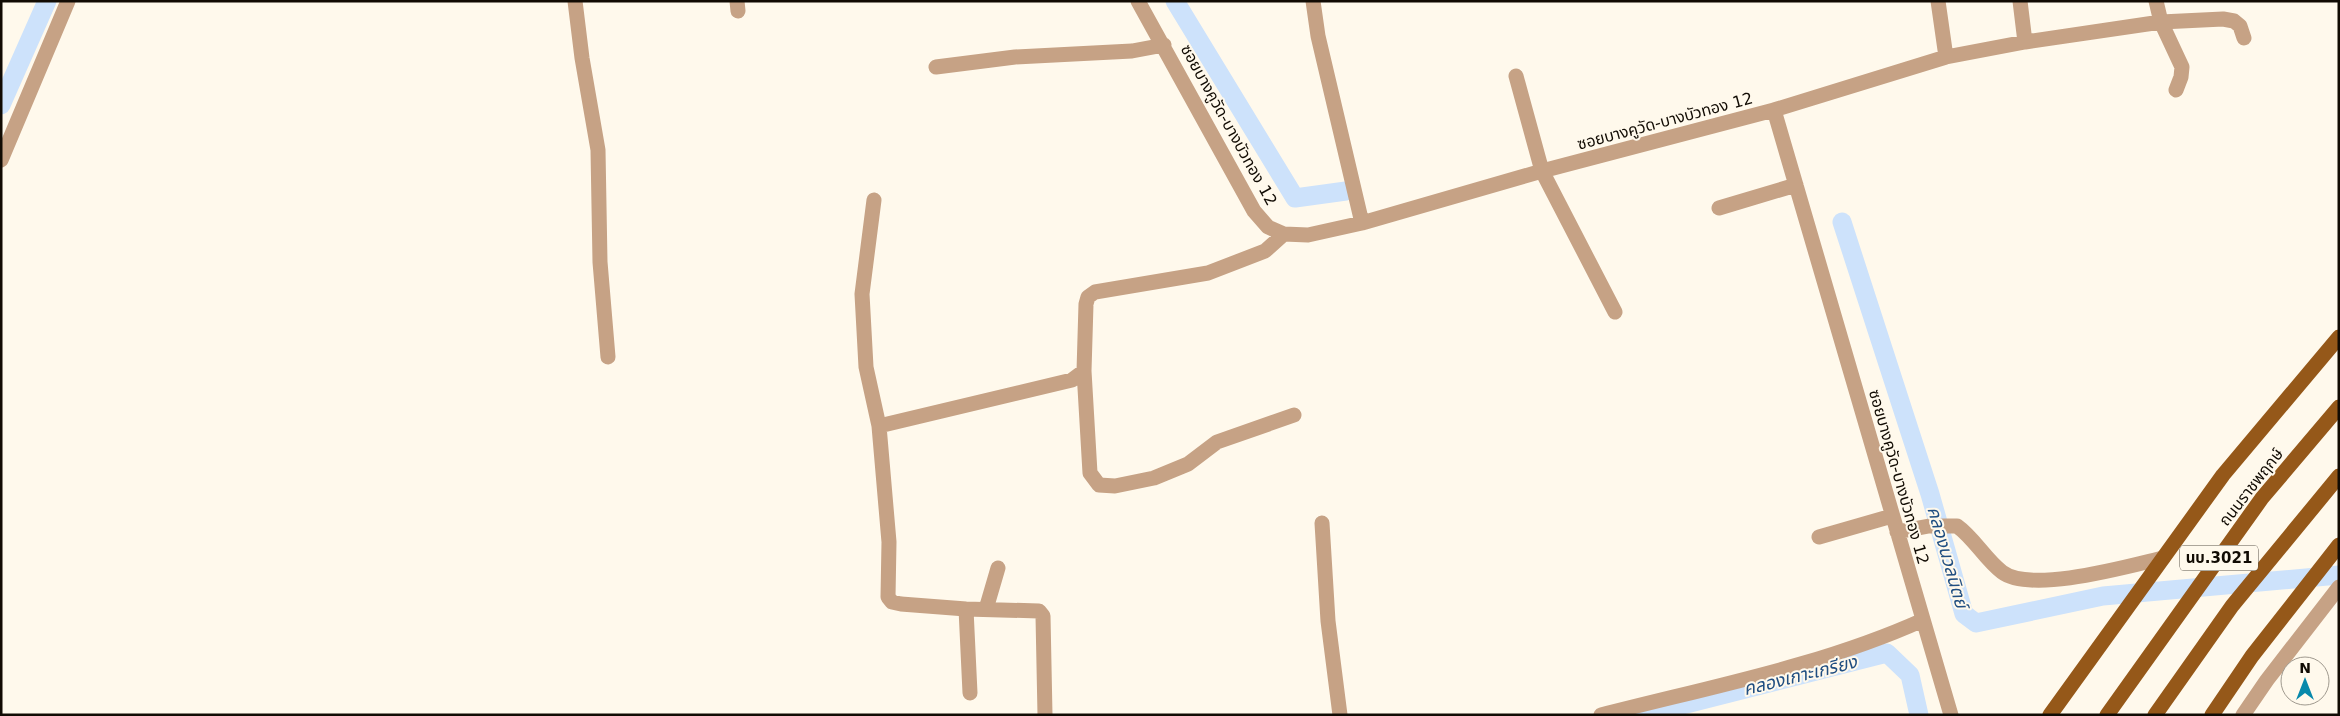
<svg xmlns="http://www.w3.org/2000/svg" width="2340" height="716" viewBox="0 0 2340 716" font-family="'DejaVu Sans','Noto Sans Thai',sans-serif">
<rect width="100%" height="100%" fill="#fff9ec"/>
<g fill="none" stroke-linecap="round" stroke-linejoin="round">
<path stroke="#cde2fb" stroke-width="19" d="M1175 1 1295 198 1346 191
M1 105 47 1
M1842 222 1930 494 1964 614 1976 623 2103 596 2339 575
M1643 715 1887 653 1910 675 1919 715"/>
<path stroke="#c6a285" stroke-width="15" d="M575 1 582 58 598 150 600 262 608 357
M737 1 738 11
M1138 1 1254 211 1268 227 1284 234 1308 235 1362 223 1542 171 1774 110 1951 715
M1313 1 1318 36 1362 223
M1938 1 1946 57
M2020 1 2025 42
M2156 1 2161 22 2182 67 2181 77 2176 90
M936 67 1015 57 1132 51 1164 45
M1516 76 1542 171 1615 312
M1774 110 1946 57 2025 42 2161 22 2223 19 2234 21 2240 26 2244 38
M1 160 68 1
M874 200 862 294 866 367 879 426 889 542 888 597 892 602 901 604 966 609 1039 611 1043 616 1045 715
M1719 208 1796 185
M1084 371 1090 473 1099 485 1115 486 1154 478 1188 464 1217 442 1294 415
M879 426 1072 380 1084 371 1086 304 1088 297 1095 292 1208 273 1265 251 1284 234
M1322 523 1328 621 1340 715
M1897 532 1929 526H1957C1974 538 1985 559 2002 572 2031 594 2129 566 2163 558
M1819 537 1892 516
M966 609 970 693
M986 609 998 568
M1601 715C1709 687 1821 666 1923 620
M2243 715 2267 680 2339 587"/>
<path stroke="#955819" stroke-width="15" d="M2050 715 2223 475 2339 337
M2107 715 2262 498 2339 407
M2155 715 2232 606 2339 476
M2212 715 2252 656 2339 545"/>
</g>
<g text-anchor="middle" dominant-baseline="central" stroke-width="4" stroke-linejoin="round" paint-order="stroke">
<rect fill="#fff9ec" stroke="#585249" stroke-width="1" x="2180" y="545.5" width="78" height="25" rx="4"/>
<g font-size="15" font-weight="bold" fill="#110b03">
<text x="2219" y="558">นบ.3021</text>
</g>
<g font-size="16" fill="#110b03" stroke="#fff9ec">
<text transform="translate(1665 121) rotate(-15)">ซอยบางคูวัด-บางบัวทอง 12</text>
<text transform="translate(1229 125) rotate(61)">ซอยบางคูวัด-บางบัวทอง 12</text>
<text transform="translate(1899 477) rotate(74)">ซอยบางคูวัด-บางบัวทอง 12</text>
<text transform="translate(2251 487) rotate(-52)">ถนนราชพฤกษ์</text>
</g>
<g font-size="18" font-style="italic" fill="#204e81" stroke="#fff9ec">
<text transform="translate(1948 557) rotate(74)">คลองนวลนิตย์</text>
<text transform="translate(1800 675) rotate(-14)">คลองเกาะเกรียง</text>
</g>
</g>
<rect width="2340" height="716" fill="none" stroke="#110b03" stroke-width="5"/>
<g transform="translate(2305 681)"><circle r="24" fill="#fff9ec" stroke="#a09a8f"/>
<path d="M0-4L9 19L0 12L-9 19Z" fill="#0889ab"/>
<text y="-8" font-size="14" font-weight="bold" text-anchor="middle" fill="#110b03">N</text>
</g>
</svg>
